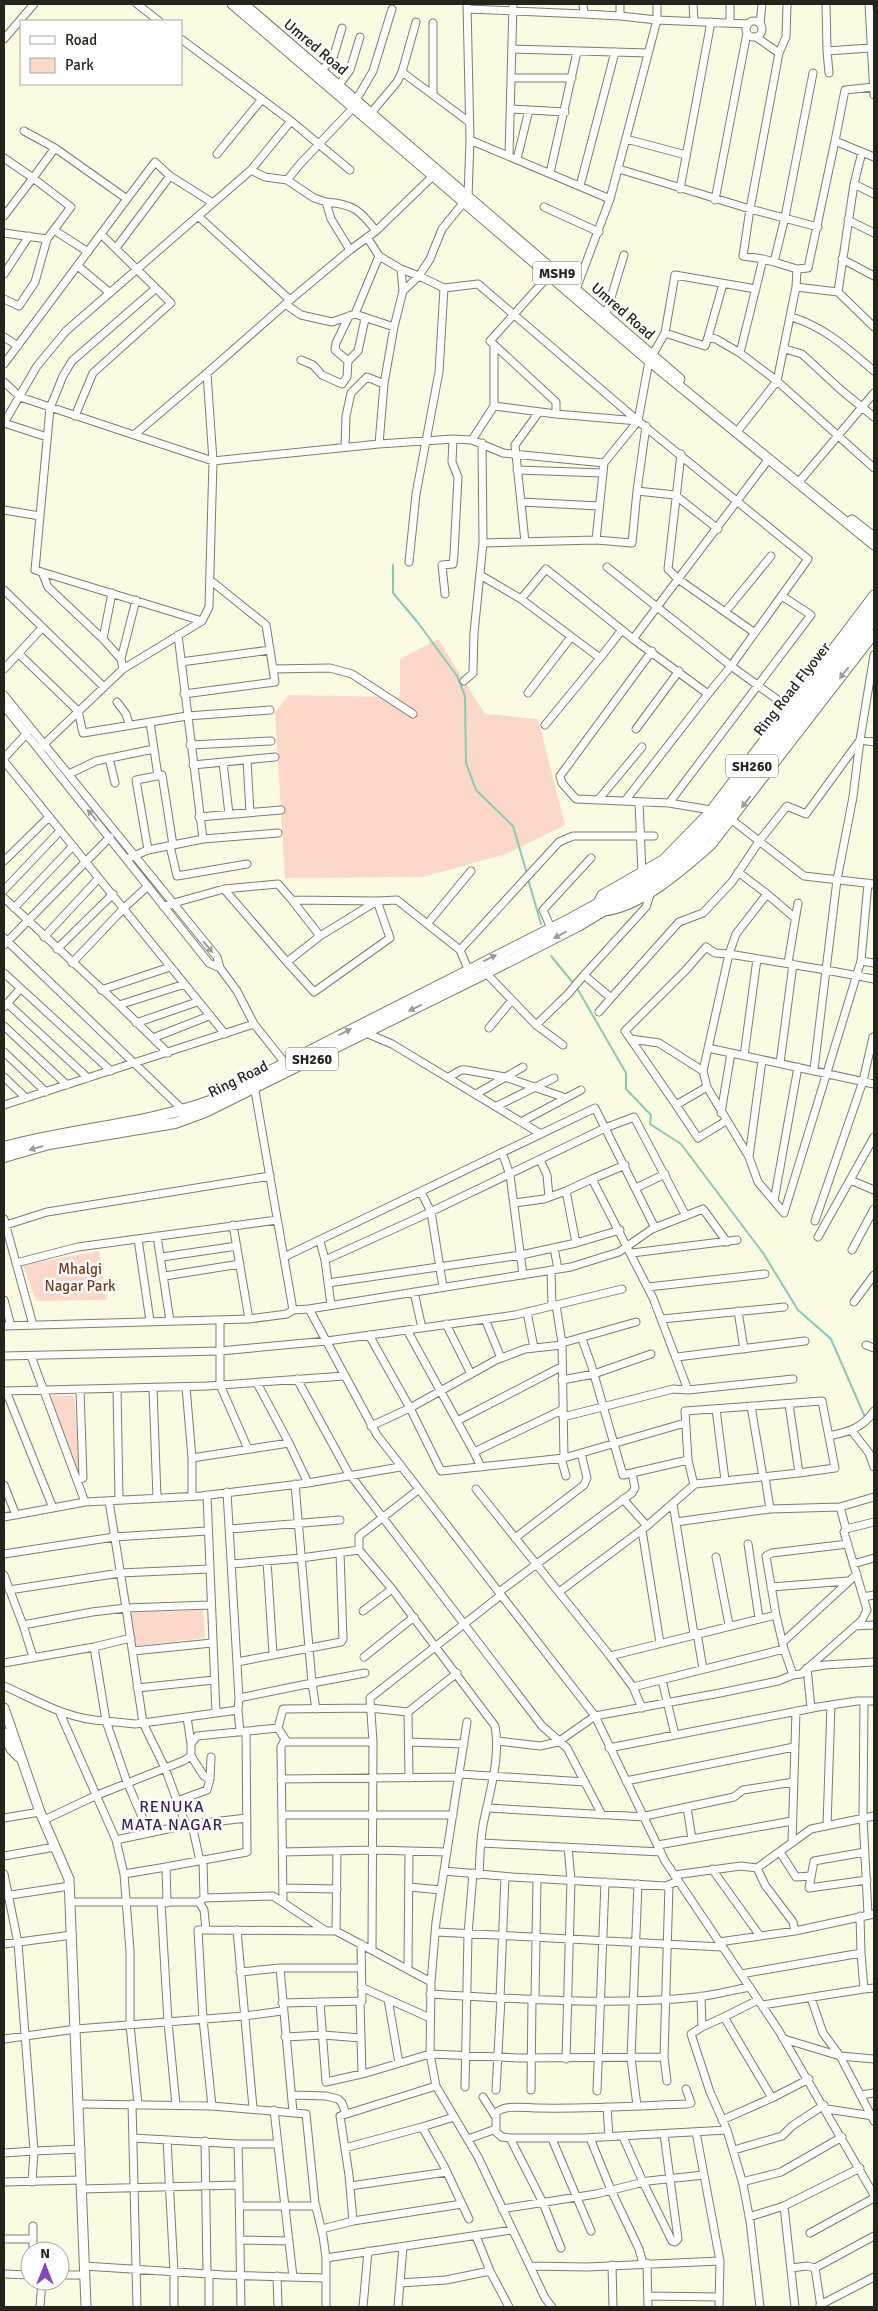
<svg xmlns="http://www.w3.org/2000/svg" width="878" height="2311" viewBox="0 0 878 2311" font-family="Signika,sans-serif">
<rect width="100%" height="100%" fill="#fbfbe3"/>
<path fill="#fbd8ca" d="M438 639 485 714 538 719 565 825 506 854 423 877 285 878 275 712 289 695 400 697V659Z
M99 1251 107 1300 36 1301 23 1265Z
M74 1395 80 1471H76L49 1396Z
M203 1610 205 1638 135 1646 129 1613Z"/>
<g fill="none" stroke-linecap="round" stroke-linejoin="round">
<path stroke="#88c9b2" stroke-width="2" d="M393 565V593L419 624 457 676 465 696 466 763 476 790 513 826 527 874
M528 879 541 924
M551 956 574 984
M577 988 626 1073V1089L651 1115 650 1124 681 1144 763 1253 798 1310 831 1339 864 1415 868 1417"/>
<defs>
<path id="minor" d="M137 4 159 21
M620 4V16L657 20 748 24
M693 4 694 21
M730 4V22
M826 4 827 51 870 48
M869 4 874 95
M468 9 584 14 583 4
M584 14 620 16
M746 29a8 8 0 1 1 16 0a8 8 0 1 1-16 0Z
M416 22 402 72 433 95
M433 23V95L469 122
M760 24 762 4
M756 37 779 53 786 37 787 4
M4 39 34 4
M512 49 648 53
M827 51 829 73
M322 70 333 58 342 28
M813 73 785 217 774 262 763 259 740 353 777 381 874 468
M511 78H572
M339 85 350 70 360 37
M356 100 373 71 392 9
M511 109 565 112
M371 113 397 82 402 72
M291 121 350 170
M24 131 55 148
M626 139 686 155
M470 140 610 199 657 20V4
M835 141 845 90 874 87
M217 154 262 99
M509 155 513 4
M4 158 33 178 55 148 127 199 4 364
M517 159 529 110
M619 169 750 209 779 53
M251 170 265 177 287 180
M550 173 577 52
M854 184 862 152
M580 186 615 52
M680 189 711 22
M127 199 155 162 170 176 213 203
M715 200 747 33
M326 202C353 204 360 210 376 231
M544 207 599 232
M4 216 33 178 71 207 47 239
M198 216 290 300
M848 220 874 233
M54 230 88 252
M4 233 47 239 35 282 19 306 4 299
M367 237 379 256 401 269 419 276 430 259 442 229 468 197 470 140 467 4
M116 248 170 176
M350 250 331 219 326 202 314 198 287 180 301 163 353 108
M763 259 743 256 750 209 818 227
M842 259 874 276
M774 262 797 269 796 287
M78 266 110 293
M401 269 403 291
M797 269 808 268 835 141 874 157
M552 272 490 341 556 402V414L638 421
M4 274 29 236
M155 289 72 361 63 376 50 408 35 570 202 621
M575 292 610 199
M838 292 874 327
M285 304 301 315 332 322 355 314 394 327 403 291 419 276 444 288 478 284 638 421 808 559 731 666 789 708
M355 314 379 256
M606 314 624 255
M792 317C826 328 847 348 874 371
M665 333 705 346 708 337 716 339 740 353
M4 337 18 346
M708 337 723 284
M494 346V406L556 414
M785 349 802 354 841 390 874 417
M301 360 313 365 322 375 342 384 347 377 348 361 335 350 336 343 349 316
M348 361 358 351 365 319
M4 382 20 397 134 435 207 373
M384 384 394 327
M75 416 93 373 171 303 101 234
M4 423 37 366 66 331 251 170 291 121 181 39
M4 423 47 437
M736 433 777 381 796 287 838 292 854 184 874 194
M134 435 213 461 379 444 453 439 472 440 503 453 604 463 638 421 649 361 665 333 675 275 756 289
M472 440 494 406
M482 443 483 543 596 540 632 543 637 491 646 426
M345 447 346 416 351 393 367 377 384 384 379 444
M681 454 668 569 678 579 755 633
M517 470 603 473
M798 483 874 393
M637 491 675 495 718 529
M521 502 599 506
M4 510 40 516
M596 540 604 463
M525 542 515 445 539 412
M409 562 416 494 439 372 444 288
M42 572 48 587 103 639 121 659 123 669
M480 575 521 599 600 658 622 630 633 639 657 607 607 567
M210 580 266 625 270 650
M4 590 104 687
M445 594 442 565 453 564 454 554 458 477 452 462 453 439
M521 599 546 569 622 630
M726 611 771 556
M103 639 112 593
M633 639 708 694 731 666 657 607 768 460
M652 651 560 776 562 783 576 799 669 803 711 810
M19 654 78 711 83 733 187 716 270 710
M874 655 860 740 853 797 837 880 826 970 874 979
M121 659 136 600
M181 662 270 650 275 682 184 694
M4 669 42 628
M273 669 330 668 352 674 413 714
M464 681 473 673 474 633 483 543
M528 693 571 637
M4 695 217 957 220 968 237 991 254 1024 285 1063
M117 702 126 714 129 724
M4 706 209 963 220 968
M150 722 158 776
M545 725 600 658
M636 729 679 671
M190 745 271 741
M39 749 123 669 202 621 209 607 213 461 207 373 290 300 350 250 376 231 436 173
M4 758 29 731
M109 758 115 783
M247 760 250 812
M4 761 225 1034
M223 762 229 814
M193 765 275 757
M69 774 96 761 154 749
M598 800 642 747
M625 801 708 694
M639 802 642 873
M669 803 811 615 782 596
M199 817 281 810
M732 820 804 876 874 884
M203 839 278 833
M170 846 177 876 247 864
M148 850 136 780 162 775 173 845
M129 858 148 850 203 839 178 635
M4 861 49 817
M738 872 767 894 736 934 729 954 715 953 706 947 686 970 625 1031 676 1105 707 1087 703 1071 729 954 826 970 814 1070
M868 883 861 961 874 963
M224 889 278 884 292 900 377 901 390 938 314 992 287 962
M4 890 60 831
M651 892 646 907 584 975 611 998 679 922 703 913 732 882 760 840 787 806 806 814 860 740 874 742
M767 894 795 918
M4 898 119 1005
M292 900 320 936
M163 906 224 889 287 962 320 936 377 901 397 900 460 950
M14 908 73 846
M428 923 471 871
M551 928 543 910 591 858
M44 937 98 879
M4 938 184 1111
M4 945 110 837
M57 949 113 894
M72 963 124 908 148 886
M788 963 798 903
M468 969 460 950 559 842 573 836H654
M4 973 111 1071
M486 973 536 1025 568 994 584 975
M101 990 170 967
M7 1003 88 1078
M4 1007 20 989
M599 1012 611 998
M136 1023 197 1002
M536 1025 563 1045
M4 1026 67 1085
M489 1028 512 1000
M366 1033 392 1044 541 1134
M153 1038 209 1016
M631 1039 659 1043 703 1071
M708 1048 874 1084
M4 1052 46 1092
M168 1053 119 1005 185 984
M744 1056 757 959
M762 1060 749 1157 758 1182 784 1213 861 961
M780 1063 793 964
M4 1077 26 1098
M449 1077 461 1070H466L505 1077 566 1098
M707 1087 749 1157
M476 1094 523 1067
M4 1105 254 1024
M676 1105 698 1138 726 1121
M497 1106 554 1078
M721 1113 731 1053
M521 1122 581 1090
M502 1152 510 1175 523 1275
M540 1160 547 1175 549 1197
M625 1165 592 1179 653 1298 688 1390
M850 1180 874 1190
M636 1188 665 1174
M421 1192 431 1212 443 1287
M774 1201 798 1067
M514 1203 544 1199 566 1191
M4 1219 33 1325
M815 1221 863 1081 873 1037
M6 1225 47 1212 270 1176
M233 1225 249 1319
M157 1236 170 1321
M818 1237 874 1137
M138 1239 150 1321
M320 1241 325 1260
M576 1243 620 1230
M554 1248 558 1269
M852 1250 874 1209
M632 1253 737 1240
M162 1257 237 1246
M284 1257 595 1108 605 1128 634 1117 686 1216
M16 1263 78 1247 277 1220
M551 1270 552 1306
M165 1276 240 1264
M328 1283 521 1255 576 1243 566 1191 592 1179
M648 1287 765 1274
M414 1292 422 1328
M4 1300 11 1326
M854 1302 874 1275
M331 1305 325 1260 420 1217 605 1128 655 1228
M309 1309 571 1267 619 1252 652 1229 703 1209 727 1242
M293 1310 309 1309 377 1435 595 1716 665 1861 779 2031 874 2195
M738 1311 744 1349
M527 1312 534 1348
M485 1319 501 1358
M662 1319 784 1307
M220 1320V1385L248 1449
M446 1324 471 1374
M4 1326 249 1319 287 1314 293 1310 254 1085
M407 1330 474 1452 562 1410
M369 1335 410 1408 441 1471 564 1458 562 1343 556 1305
M582 1339 591 1364 623 1475 688 1460 685 1411 822 1401 835 1468 799 1473
M562 1343 636 1322
M866 1345 874 1348
M4 1356 220 1351 327 1341 515 1315 622 1289
M31 1356 85 1502
M677 1357 805 1341
M297 1379 350 1476
M562 1380 594 1374 651 1354
M186 1387 192 1458 289 1443 257 1383
M153 1388 157 1498
M117 1389 119 1500
M4 1391 207 1386 344 1376
M6 1391 53 1508
M751 1406 763 1477
M716 1409 725 1480
M563 1417 673 1389 688 1390 793 1379
M457 1421 561 1367
M371 1426 410 1408 496 1360 525 1349 562 1345
M852 1431 869 1453 874 1467
M829 1436C848 1432 863 1428 874 1411
M289 1443 308 1483 400 1467
M474 1452 481 1467
M192 1458V1496
M561 1458 566 1476
M564 1458 685 1423
M688 1460 694 1485
M351 1476 542 1726 567 1748 602 1815
M78 1480 83 1478 80 1390
M4 1485 16 1515
M476 1489 610 1656 776 1615
M227 1492 239 1698 312 1683 295 1484
M207 1495 216 1713
M623 1499 647 1526
M673 1504 694 1634
M840 1507 846 1529
M770 1509 840 1507 874 1497
M4 1517 85 1502 201 1496 308 1483
M676 1522 770 1509 765 1477
M230 1529 340 1520
M642 1530 660 1643
M515 1538 584 1485 587 1478 581 1453
M748 1544 759 1618
M359 1550 392 1589 363 1611
M4 1554 114 1537 207 1531
M716 1557 729 1625
M267 1561 273 1654
M232 1564 301 1558 359 1550V1536L418 1490
M853 1564 874 1558
M4 1575 23 1625 33 1657
M771 1587 848 1581
M392 1589 495 1726C501 1758 489 1794 483 1825 480 1841 480 1858 479 1875
M9 1590 120 1573 209 1569
M499 1592 632 1493 635 1488 632 1473
M559 1592 647 1526 695 1484 799 1473 789 1404
M863 1597 874 1595
M23 1625 92 1612 126 1608 109 1501
M855 1626 874 1625
M697 1633 703 1669
M783 1642 857 1574
M94 1647 131 1638
M784 1649 793 1675 801 1674 862 1620 867 1610 844 1532 846 1529 874 1522
M133 1651 212 1643
M610 1656 633 1687 784 1649 776 1615 766 1556 772 1553 848 1544
M364 1657 414 1617
M237 1662 341 1642 343 1639 340 1553
M4 1663 94 1647 106 1721C68 1720 38 1701 4 1686
M662 1680 675 1735
M633 1687 642 1708
M137 1688 214 1680
M864 1701 863 1818 868 1914
M811 1708 807 1668 825 1665 874 1662
M316 1709 312 1683 365 1673
M238 1710 240 1732
M59 1711 116 1840 149 1833 127 1782 106 1721 135 1724 143 1723 126 1608 210 1605
M408 1712 457 1673
M187 1717 191 1744
M467 1722 436 1922 431 1982 430 2054 436 2086 478 2157 545 2298 552 2307
M278 1728 283 1709 370 1708 408 1712 409 1778
M498 1741 540 1746 558 1742 595 1716 720 1693 778 1681 793 1675
M409 1742 464 1744
M609 1748 818 1707 857 1701H874
M191 1756 204 1776 210 1779
M459 1774 585 1782
M281 1779 459 1777
M626 1781 794 1747
M177 1801 207 1790 210 1779 211 1757
M687 1807 692 1839
M488 1808 645 1817
M282 1815H453
M645 1816 734 1797 743 1790 794 1782
M4 1818 40 1812
M44 1820 95 1796 183 1761 191 1756V1744L197 1736 278 1728 287 1742H373
M186 1825 247 1818
M192 1825 200 1861
M827 1826 831 1705
M149 1833 186 1825 165 1768 143 1723 238 1710 239 1698
M116 1840 124 1874 166 1867
M482 1843 661 1852
M792 1843 796 1711
M658 1845 792 1821
M282 1852 373 1850 447 1852
M780 1852 796 1877 811 1876
M865 1852 814 1861 809 1888 867 1880
M4 1856 55 1847
M203 1860 204 1898
M757 1868 765 1885 793 1922 795 1931
M712 1869 760 1936
M444 1871 512 1877 666 1886 678 1881
M4 1874 18 1943 34 2151 81 2149
M124 1874 130 1951V2025L138 2104
M674 1875 741 1866 757 1868 811 1829 874 1816
M409 1887 441 1890
M283 1888 337 1889
M4 1896 70 1886
M71 1902H199L204 1898 273 1896 326 1931
M199 1902 204 1910 206 1930H198L203 2019 212 2106
M283 1902 281 1747 285 1739
M161 1903 168 2022 176 2105
M167 1903 166 1867 247 1852 246 1731
M206 1930 336 1931 431 1982
M237 1930 253 2108
M336 1931 337 1851
M437 1932 722 1947
M719 1942 795 1931 874 1914
M4 1944 72 1935
M372 1950 373 1742 370 1698 501 1595
M408 1969 409 1851
M240 1972 280 1968
M741 1974 861 1953 860 1916
M361 1987 430 2018
M864 1989 874 1988
M430 1994C519 1999 609 2006 697 1997 715 1995 732 1990 750 1987
M701 1996 702 2027 691 2034 710 2092 727 2130 743 2184 750 2221 760 2307
M500 1998 505 1877
M811 1998 823 2033 840 2056 874 2059
M388 1999 399 2063
M535 1999 537 1879
M758 2000 724 2017 772 2098 809 2079
M360 2001 362 2074
M320 2002 326 2082 366 2073 430 2054 519 2058 664 2057
M282 2003 362 2001 361 1944
M762 2005 864 1989 861 1953
M702 2027 724 2017
M285 2037 323 2035 361 2038
M4 2039 76 2029 244 2016 282 2011
M784 2039 840 2056 874 2121
M566 2059 571 1880 568 1847
M667 2081 664 2057 669 1885
M465 2087 468 1934 473 1873
M496 2090 501 1998
M531 2090 532 1999
M597 2091 605 1882
M292 2095 326 2096 338 2099 342 2103 346 2114
M860 2095 874 2093
M483 2097 495 2116
M79 2104 212 2106 306 2114 315 2203 323 2236 326 2258V2307
M132 2104 137 2307
M637 2106 631 2058 638 1884
M607 2107 609 2137
M827 2109 873 2116
M274 2110 293 2277
M293 2112 280 1968H360
M454 2117 422 2127 444 2166 469 2219
M722 2120 772 2098
M623 2137 643 2182 672 2241 675 2242 678 2239 664 2134
M133 2138 238 2144
M510 2138H584L727 2130
M590 2138 611 2190 639 2249 643 2264
M468 2139 496 2129
M552 2139 591 2231
M167 2140 174 2272V2307
M205 2141 207 2274
M345 2148 422 2127
M734 2150 782 2136 792 2126 824 2105
M4 2153 34 2151 32 2182
M704 2175 720 2261 719 2307
M4 2182 81 2180
M742 2182 781 2172 842 2137
M239 2185 238 2144H277
M350 2186 447 2172
M81 2189 239 2185 241 2307
M239 2206H316
M784 2206 795 2307
M502 2209 596 2194 648 2181 704 2175 696 2132
M749 2217 784 2206 860 2168
M353 2221 462 2204
M33 2226V2239
M322 2229 353 2221 349 2175 340 2116 436 2086
M810 2233 874 2198
M476 2236 490 2271 509 2307
M4 2239H33V2251
M240 2240 288 2241
M561 2248 543 2203 510 2138 502 2137 496 2132V2113C504 2104 525 2108 537 2108 587 2109 637 2106 687 2104L691 2103 686 2089
M326 2258 512 2230
M647 2263 648 2307
M612 2265 613 2307
M84 2266 224 2275 324 2278
M530 2266 587 2267 720 2261
M791 2268 807 2266 815 2268
M4 2274 30 2275
M60 2275H85
M277 2276 278 2307
M400 2283 446 2280 490 2271
M648 2296 719 2297
M820 2305 874 2277
M40 2307 42 2281
M209 2307V2274
M363 2307 368 2251
M398 2307 403 2247
M821 2307 815 2268 874 2236"/>
<path id="major" d="M232 4 649 361 874 545
M244 4 680 379
M852 520 874 537
M598 903 602 895 663 860 709 813 874 595
M603 911C640 908 684 869 711 845L874 634
M4 1708 40 1812 69 1879 86 2307
M4 1733 11 1749 19 1757"/>
<path id="highway" d="M4 1147C73 1128 145 1125 213 1100L570 919 652 874 692 840 712 818 874 607
M4 1157 49 1144 175 1123 205 1112 486 973 578 926 668 872 702 841 741 794 874 619"/>
</defs>
<use href="#minor" stroke="#7d7d68" stroke-width="9"/>
<use href="#major" stroke="#7d7d68" stroke-width="11"/>
<use href="#highway" stroke="#7d7d68" stroke-width="12"/>
<use href="#minor" stroke="#fff" stroke-width="7"/>
<use href="#major" stroke="#fff" stroke-width="9"/>
<use href="#highway" stroke="#fff" stroke-width="10"/>
</g>
<defs><path id="oneway-solid" d="M-6-.8H1V-3.2L6.5 0L1 3.2V.8H-6Z" transform="scale(1.25)"/></defs>
<g fill="#9c9c99">
<use href="#oneway-solid" transform="translate(844 673) rotate(128)"/>
<use href="#oneway-solid" transform="translate(746 802) rotate(128)"/>
<use href="#oneway-solid" transform="translate(92 815) rotate(-129)"/>
<use href="#oneway-solid" transform="translate(560 935) rotate(152)"/>
<use href="#oneway-solid" transform="translate(208 947) rotate(50)"/>
<use href="#oneway-solid" transform="translate(490 958) rotate(-26)"/>
<use href="#oneway-solid" transform="translate(415 1008) rotate(154)"/>
<use href="#oneway-solid" transform="translate(345 1032) rotate(-27)"/>
<use href="#oneway-solid" transform="translate(36 1148) rotate(164)"/>
</g>
<g text-anchor="middle" dominant-baseline="central" stroke-width="5" stroke-linejoin="round" paint-order="stroke">
<g fill="#fff" stroke="#666660" stroke-width="1">
<rect x="533" y="261.5" width="48" height="23" rx="4"/>
<rect x="726" y="754.5" width="52" height="23" rx="4"/>
<rect x="286" y="1047.5" width="52" height="23" rx="4"/>
</g>
<g font-size="14" font-weight="bold" fill="#24241c">
<text x="557" y="273">MSH9</text>
<text x="752" y="766">SH260</text>
<text x="312" y="1059">SH260</text>
</g>
<g font-size="15" fill="#24241c" stroke="#fff">
<text transform="translate(316 47) rotate(40)">Umred Road</text>
<text transform="translate(623 311) rotate(41)">Umred Road</text>
<text transform="translate(792 689) rotate(-52)">Ring Road Flyover</text>
<text transform="translate(238 1079) rotate(-26)">Ring Road</text>
</g>
<g font-size="15" fill="#7a3619" stroke="#fff">
<text x="80" y="1269">Mhalgi<tspan x="80" dy="17">Nagar Park</tspan></text>
</g>
<g font-size="16" letter-spacing="1" fill="#3d1f57" stroke="#fff">
<text x="172" y="1807">RENUKA<tspan x="172" dy="18">MATA NAGAR</tspan></text>
</g>
</g>
<rect width="878" height="2311" fill="none" stroke="#24241c" stroke-width="10"/>
<rect x="20" y="20" width="162" height="65" fill="#ffffff" stroke="#a7a7a4"/>
<rect x="30" y="36" width="25" height="8" fill="#ffffff" stroke="#a7a7a4"/>
<text x="65" y="45" font-size="15" fill="#24241c">Road</text>
<rect x="30" y="58" width="25" height="15" fill="#fbd8ca" stroke="#a7a7a4"/>
<text x="65" y="70" font-size="15" fill="#24241c">Park</text>
<g transform="translate(45 2266)"><circle r="24" fill="#ffffff" stroke="#a7a7a4"/>
<path d="M0-4L9 19L0 12L-9 19Z" fill="#8746bb"/>
<text y="-8" font-size="14" font-weight="bold" text-anchor="middle" fill="#24241c">N</text>
</g>
</svg>
